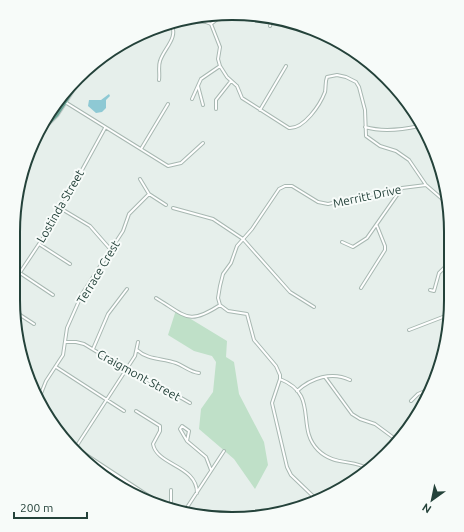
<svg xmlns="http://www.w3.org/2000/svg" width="464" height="532" viewBox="0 0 464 532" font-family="Ubuntu,sans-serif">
<rect width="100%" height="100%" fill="#e6efeb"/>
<path fill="#bfe0c8" d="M176 310 227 341 226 357 234 362 239 394 264 442 268 465 255 489 234 459 199 429 201 409 213 392 216 362 212 356 194 351 168 335Z"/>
<path fill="#8ec9d4" d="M109 94 110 96 106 100V108L102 112 96 113 88 106 89 100H101Z"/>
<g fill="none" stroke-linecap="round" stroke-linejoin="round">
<defs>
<path id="minor" d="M188 21 206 22 211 24 220 47 218 59 220 66 227 77 237 86 242 98 289 128C304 129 320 105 325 92 326 87 325 82 327 77L337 75 346 77 356 82 359 87 365 110 366 136 380 146 396 151 409 160 426 185 448 204
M211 24 220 17
M270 26 272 20
M159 80C160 74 158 67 160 61 164 48 179 38 171 23
M198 86 203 105
M192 99 201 79 220 66
M65 102 168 166 181 163 203 143
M216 109V100L231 81
M260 110 286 66
M365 127C382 132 401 130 419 126
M141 149 168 104
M140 179 149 194 166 205
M60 208 90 226 111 250
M173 208 213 219 243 239
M243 239 290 292 314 307
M342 242 353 247 367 238 402 188
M39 244 70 264
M14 269 53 295
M13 283 53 223 105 128
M361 288 385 250V246L377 226
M430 290 434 291 439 273 451 261
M156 298C186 316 188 326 220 305
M14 311 34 324
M409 330 448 315
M65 342H76L84 344 135 375 157 384 190 403
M93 349 108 314 127 289
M137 350C148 360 162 358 176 363 184 366 190 372 199 373
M56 367 124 411
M325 377 352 414 360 419 375 424 398 441
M280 379C320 395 295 427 318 450 334 466 353 459 369 469
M297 391C311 378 332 371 350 380
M38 401 46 381 63 355 67 328 82 294 123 231 129 214 149 194
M411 401 418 394 432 388
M136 411 160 426V431L153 444C157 466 197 465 197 493
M187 441 180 429 182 426 189 431 187 441 206 457 211 470
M74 450 135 356 138 342
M316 499 291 475 287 467 272 403 280 379V375L276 366 254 340 247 314 228 311 220 305 218 298 220 286 223 274 231 263 237 246 252 229 279 189 285 186H292L318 202 328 204 402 188 426 185
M168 508 171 502V490
M184 512 224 451"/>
<path id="tertiary" d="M66 442 165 507"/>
<path id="primary" d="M39 133 57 115 86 70"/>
</defs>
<use href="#minor" stroke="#a8b8b2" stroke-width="4"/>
<use href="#tertiary" stroke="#a8b8b2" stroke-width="4.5"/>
<use href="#primary" stroke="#c2cac8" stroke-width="5"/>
<use href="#minor" stroke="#fff" stroke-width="2"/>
<use href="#tertiary" stroke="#fff" stroke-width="2.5"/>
<use href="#primary" stroke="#6aa596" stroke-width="3"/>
</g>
<g text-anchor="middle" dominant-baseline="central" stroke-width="4" stroke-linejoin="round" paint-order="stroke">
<g font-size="12" fill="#24423a" stroke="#f7fbf9">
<text transform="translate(367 196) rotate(-12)">Merritt Drive</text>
<text transform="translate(60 206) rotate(-60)">Lostinda Street</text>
<text transform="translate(98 272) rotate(-59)">Terrace Crest</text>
<text transform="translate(139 375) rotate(29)">Craigmont Street</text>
</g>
</g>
<path d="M0 0H464V532H0ZM232 20H232A212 212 0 0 1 444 232V300A212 212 0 0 1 232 512H232A212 212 0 0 1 20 300V232A212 212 0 0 1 232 20Z" fill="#f7fbf9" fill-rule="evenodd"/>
<path fill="none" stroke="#24423a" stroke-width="2" d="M232 20H232A212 212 0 0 1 444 232V300A212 212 0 0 1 232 512H232A212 212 0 0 1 20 300V232A212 212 0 0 1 232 20Z"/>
<g transform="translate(432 500) rotate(213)" stroke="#f7fbf9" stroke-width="3" paint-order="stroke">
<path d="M0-3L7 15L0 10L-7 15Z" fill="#24423a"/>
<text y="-6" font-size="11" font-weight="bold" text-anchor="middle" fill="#24423a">N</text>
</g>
<path d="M14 512v6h73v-6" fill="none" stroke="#24423a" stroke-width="2"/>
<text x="20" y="512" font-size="12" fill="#24423a" stroke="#f7fbf9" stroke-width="3" paint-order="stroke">200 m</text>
</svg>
